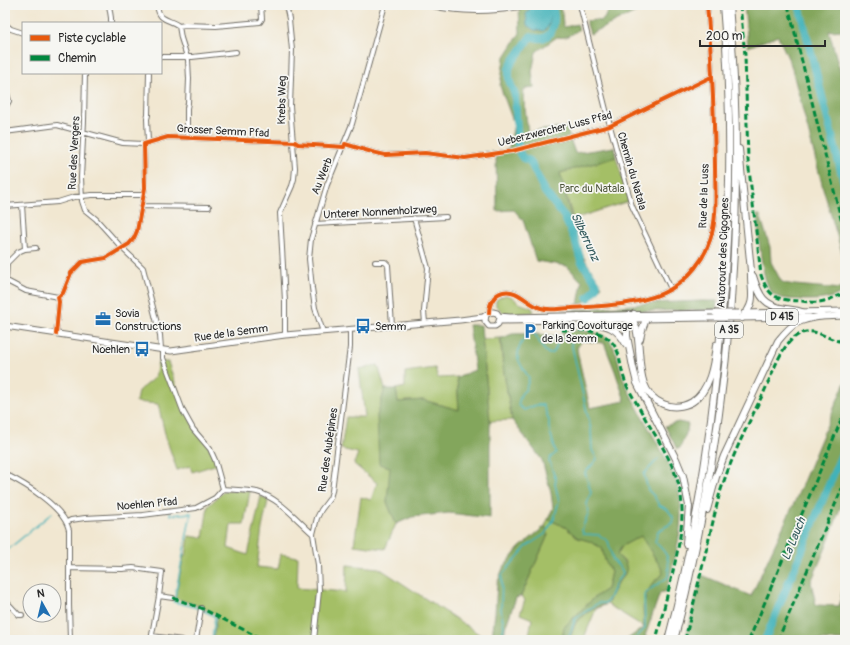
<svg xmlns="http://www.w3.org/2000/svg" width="850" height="645" viewBox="0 0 850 645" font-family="Pangolin,sans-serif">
<rect width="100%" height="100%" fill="#f6f6f2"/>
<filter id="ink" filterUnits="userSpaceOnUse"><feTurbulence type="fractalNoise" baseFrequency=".025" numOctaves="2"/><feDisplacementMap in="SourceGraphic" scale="8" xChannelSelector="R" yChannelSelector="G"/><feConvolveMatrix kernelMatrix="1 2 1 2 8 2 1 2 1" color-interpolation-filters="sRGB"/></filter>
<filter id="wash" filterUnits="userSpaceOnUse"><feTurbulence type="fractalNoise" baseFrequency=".012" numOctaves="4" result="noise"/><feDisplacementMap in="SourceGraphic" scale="16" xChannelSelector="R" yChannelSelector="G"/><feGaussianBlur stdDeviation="0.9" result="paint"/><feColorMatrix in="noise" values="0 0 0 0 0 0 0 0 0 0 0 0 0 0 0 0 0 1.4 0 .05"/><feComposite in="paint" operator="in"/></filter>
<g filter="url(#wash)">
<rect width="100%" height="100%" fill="#f1e7d1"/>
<path fill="#a4bf66" stroke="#687548" d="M616 157 629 201 573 219 560 173Z
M506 295 512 297 519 303 532 308 534 312 511 314 504 313 496 306V300L501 297Z
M500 338 503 367 512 420 490 421 482 339Z
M158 362H168C176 385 183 407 196 427 203 440 213 450 218 464L192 472 190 466 177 470 166 438 158 404 136 402 138 391 155 377Z
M378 365 385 389 377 416 391 467 387 502 396 524 385 549 354 545 361 497 371 500 377 483 354 464 358 453 341 449 346 417H365L359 369Z
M435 368 438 378 457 377 459 410 423 400 398 402 396 389 405 387V372Z
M225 490 250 491 244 524H231L228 548 248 555 261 496 268 501 262 528 257 567 278 569 281 554 298 557 297 588 346 592 347 565 379 568 488 640H213L217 616C206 607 189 603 175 598L184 555H186L189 536 203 538 208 506Z
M548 519 565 527 578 538 589 541 602 548 605 560 611 572 607 589 595 597 564 627 562 640H528L532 619 520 614 525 600 521 596 548 535 545 526Z
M641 536 662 569 664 574 656 579 643 607 644 627 607 604 596 609 583 640H569L576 622 592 609 608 603 616 585 625 574V562L617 555 622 546Z"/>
<path fill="#83a65b" stroke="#576843" d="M519 5H558L562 13 563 25 565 27 577 24 579 29C572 35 566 39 557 37L536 52 532 72 534 87 527 88 523 91 528 132 566 127 575 153 614 147 616 157 560 173 579 248 587 263 602 286 581 305H578L582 282 567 266 536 261 523 220 514 210 497 211 496 155 509 149 514 124 500 86 504 58 520 33Z
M623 5H646V7L590 34 586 21 596 20 600 21 604 19 607 12Z
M744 5H845V30L829 31 845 89V263L823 188 791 65 778 36 748 47Z
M757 215H760L770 247 771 262 781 281 784 283 795 285 842 289V292C831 300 817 300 804 300 796 299 784 300 776 296 760 288 759 233 757 215Z
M702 301H717L716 310 569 312V311L651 303Z
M469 325H481L482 338 490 421V518L449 513 412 517 396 524 387 502 390 467 379 464 377 416 385 389H396L398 402 423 400 459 410 457 377 475 370Z
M563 330C575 331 598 330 607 338 618 347 619 371 625 383 635 405 648 426 660 448 669 464 677 479 680 498 684 530 674 561 666 591L660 593 645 636 650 640H626L644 627C643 604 643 589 663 574L662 569 641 536 622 546 617 555C634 571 625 570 616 586 613 591 610 597 608 603L592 609 576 622 569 640H562L564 627 595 597 607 589 611 572 605 560 602 548 589 541 578 538 565 527 548 519 553 508 551 493 542 460 512 420 503 367 501 338C505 338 508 335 512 334 523 333 573 335 581 342L577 348 578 355 590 408 625 401 615 371 604 343 583 341 578 337 562 335Z
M845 382V495L827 545 811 582 816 605 839 606 845 578V640H685L702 575 751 596 795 501Z
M678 422 688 424 687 431 680 448 677 449 665 426Z
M545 526 548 535 521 596 516 598 505 628 504 640H490L492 637 495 613 497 584 503 568 519 548Z"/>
<path fill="#42b2b9" stroke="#366e72" d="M544 5 550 10C551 19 551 25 544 31L534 30 527 25 526 14 532 6Z"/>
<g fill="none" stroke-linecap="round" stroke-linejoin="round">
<path stroke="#42b2b9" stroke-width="1.5" d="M170 512 171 515 191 513 174 602C188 605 202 608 215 617L212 640
M5 552 52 513
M501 640 504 627 501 610 502 575 527 546 545 534 554 519 559 501 555 484 556 480 549 461 550 458 556 453 549 428V420L543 405H536L524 410 518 405 521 394 526 389 529 378C526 372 519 364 518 358 517 348 523 336 533 332 540 339 540 349 549 354L553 353 556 348 558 341 554 336
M568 640 575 619 598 603H606C613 594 613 582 623 574L622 570 613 560 608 541 599 535 583 534 582 529 588 514 587 504 591 492 585 473 597 459 592 450 591 430 570 338
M634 640 645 628 644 595C650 588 660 583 668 577 670 558 668 554 655 542L658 531 672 523 673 517 668 510 659 505 654 496 648 490 644 474 658 459"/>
<path stroke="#42b2b9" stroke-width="8" d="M551 5C559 20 552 46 531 36L511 64 509 69V80L515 95 518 146 520 154 523 158 530 161 545 192 564 216 575 240 581 261 597 284 596 289 588 298
M799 5 845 187
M765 640 845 446"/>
</g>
</g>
<g filter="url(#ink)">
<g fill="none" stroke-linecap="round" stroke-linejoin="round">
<defs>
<path id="minor" d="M109 5 111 18V23
M157 5C159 22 168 18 179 26L181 38 188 60 189 79 188 103 187 108V138
M429 5C452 11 474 12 498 10 507 9 516 9 523 5
M580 5 610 126 632 206 671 289
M5 24 11 29 23 33
M179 26 185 25 216 26 260 22 262 19 261 5
M161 57H192L236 52
M85 73 84 121 81 177 82 201 85 210 96 219 122 248 143 268 160 335 161 350
M5 86 9 101 5 108
M5 132 57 125 123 143 144 144
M148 142 147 119 148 115 149 73
M345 144 372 152 385 155 425 153 465 158 512 151 610 126 709 78 712 77
M5 206 58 202 74 197 92 195H144
M142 206 209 207
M414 218 428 268 424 311 425 323
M315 224 446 217
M25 249 36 248
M375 262H385L388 265 392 326
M5 280 26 291 58 297
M6 280 7 263 18 252 25 249 22 205
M489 313C489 304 494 294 503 292 517 288 528 305 541 308 550 311 561 308 571 308 602 306 644 305 671 289 689 278 704 260 710 240 718 217 715 190 715 165 714 112 712 58 707 5
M323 332 315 308 312 288 309 259 311 239 327 185 352 124 385 5
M56 334 59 302 58 297 63 293 71 273 82 262 106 258 129 244 134 238 137 231 145 188 144 144 168 137 295 142 298 144 344 147
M285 335V301L280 213 292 186 294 179 295 168 290 106 292 50 289 19 286 5
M163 350V358L183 411 193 429 210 449 215 460 223 489C234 490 246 490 257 492 279 498 296 519 313 534
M5 474C25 484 64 507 69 530V605L70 640
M67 522 71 520 85 518 143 515 196 508 215 498 223 489
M69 568 122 569 133 568 162 572 159 596 173 598
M5 600 19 615H22
M152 636 182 640
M151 640 159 596
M196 640 201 608
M314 640 319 591 318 565 313 534 317 518 321 510 330 498 332 491 350 347V330"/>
<path id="major" d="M744 313 845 311
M499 316 510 317 715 313
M820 317 845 316
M740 318 810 317
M499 321 708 318
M5 326 171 351 285 335 460 320 483 317 489 313 493 312 497 313 500 318 498 324 495 326H489L485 321 486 315"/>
<path id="highway" d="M739 149 751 271C750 292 758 300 742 318
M753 276C759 296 764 306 786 309 792 310 796 310 802 312
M634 314 627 327V336L633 367 637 383 676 459 683 476 689 506 686 544
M629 315C632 319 635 323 636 328 643 354 633 391 663 404 672 408 683 407 692 402 710 391 714 364 716 345
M585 321C604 325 616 325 626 344
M640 339 642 330 646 319
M707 510 716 477 724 456 778 341C794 321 799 320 823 316
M668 640C697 533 713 424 722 314 731 211 732 108 723 5
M674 640C689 585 700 529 710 473 736 319 743 161 729 5"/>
</defs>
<use href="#minor" stroke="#706d65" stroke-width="6"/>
<use href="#major" stroke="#706d65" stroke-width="7"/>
<use href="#highway" stroke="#706d65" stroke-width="8"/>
<use href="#minor" stroke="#fff" stroke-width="4"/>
<use href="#major" stroke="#fff" stroke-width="5"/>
<use href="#highway" stroke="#fff" stroke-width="6"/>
<defs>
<path id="major-bridge" d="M715 313H739
M708 318H739"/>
</defs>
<use href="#major-bridge" stroke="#706d65" stroke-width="7" stroke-linecap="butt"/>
<use href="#major-bridge" stroke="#fff" stroke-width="5"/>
<path stroke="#00873e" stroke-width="3" stroke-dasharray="6 3" stroke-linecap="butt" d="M740 5 745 55 748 160 761 275C769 299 779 300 802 301 809 302 817 303 824 301 831 300 836 295 842 295L845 297
M788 5 845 235
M561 330C585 330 611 328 619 356 621 367 623 378 628 388 634 399 640 409 646 420 657 438 669 456 676 476 689 511 678 549 670 584 665 603 661 621 656 640
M173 598 201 608 256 636 272 640
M685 640 719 496C730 460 747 426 764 392 772 375 781 344 798 335 814 326 824 338 839 341L842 339 845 334
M749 640 845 411
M778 640 845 481"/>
<defs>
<path id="cycleway" d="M345 144 372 152 385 155 425 153 465 158 512 151 610 126 709 78 712 77
M489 313C489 304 494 294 503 292 517 288 528 305 541 308 550 311 561 308 571 308 602 306 644 305 671 289 689 278 704 260 710 240 718 217 715 190 715 165 714 112 712 58 707 5
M56 334 59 302 58 297 63 293 71 273 82 262 106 258 129 244 134 238 137 231 145 188 144 144 168 137 295 142 298 144 344 147"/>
</defs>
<use href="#cycleway" stroke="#f6f6f2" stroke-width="6"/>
<use href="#cycleway" stroke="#e8590c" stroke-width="4"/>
</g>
</g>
<defs>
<symbol id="office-bare" viewBox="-9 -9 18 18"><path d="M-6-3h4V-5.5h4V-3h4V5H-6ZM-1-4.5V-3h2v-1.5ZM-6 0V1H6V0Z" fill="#1f6fb2" stroke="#f6f6f2" stroke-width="2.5" paint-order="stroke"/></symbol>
<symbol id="bus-bare" viewBox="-9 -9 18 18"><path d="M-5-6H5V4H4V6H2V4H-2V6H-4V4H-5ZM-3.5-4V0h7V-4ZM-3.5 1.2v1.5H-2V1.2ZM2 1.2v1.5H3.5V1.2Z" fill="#1f6fb2" stroke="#f6f6f2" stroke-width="2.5" paint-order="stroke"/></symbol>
<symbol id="parking-bare" viewBox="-9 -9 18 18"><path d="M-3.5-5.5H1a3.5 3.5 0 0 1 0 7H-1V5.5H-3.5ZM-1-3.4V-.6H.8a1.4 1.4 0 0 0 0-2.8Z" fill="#1f6fb2" stroke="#f6f6f2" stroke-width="2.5" paint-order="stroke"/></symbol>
</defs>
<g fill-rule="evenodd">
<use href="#office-bare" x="92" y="308" width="22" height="22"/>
<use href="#bus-bare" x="352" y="315" width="22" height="22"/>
<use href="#parking-bare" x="519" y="320" width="22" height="22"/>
<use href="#bus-bare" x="131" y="338" width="22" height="22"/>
</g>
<g text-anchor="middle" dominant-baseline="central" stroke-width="3.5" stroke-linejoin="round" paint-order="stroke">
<g fill="#f6f6f2" stroke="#686867" stroke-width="1">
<rect x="766" y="309" width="32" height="16" rx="3"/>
<rect x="715" y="322" width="28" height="16" rx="3"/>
</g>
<g font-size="10" font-weight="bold" fill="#2b2b2b">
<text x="782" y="317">D 415</text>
<text x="729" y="330">A 35</text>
</g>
<g font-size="11" fill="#2b2b2b" stroke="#f6f6f2">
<text transform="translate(282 100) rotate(-89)">Krebs Weg</text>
<text transform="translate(555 129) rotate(-14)">Ueberzwercher Luss Pfad</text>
<text transform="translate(223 131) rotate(3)">Grosser Semm Pfad</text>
<text transform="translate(74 153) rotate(-87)">Rue des Vergers</text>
<text transform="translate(632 171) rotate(74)">Chemin du Natala</text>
<text transform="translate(322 176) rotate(-68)">Au Werb</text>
<text transform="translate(704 196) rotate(-88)">Rue de la Luss</text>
<text transform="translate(380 212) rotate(-3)">Unterer Nonnenholzweg</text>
<text transform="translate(723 253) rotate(-88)">Autoroute des Cigognes</text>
<text transform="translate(231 333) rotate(-8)">Rue de la Semm</text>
<text transform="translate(328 450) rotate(-82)">Rue des Aubépines</text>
<text transform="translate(147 504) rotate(-5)">Noehlen Pfad</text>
</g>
<g font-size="11" fill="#4f573d" stroke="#f6f6f2">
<text x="592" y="188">Parc du Natala</text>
</g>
<g font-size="11" fill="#2b2b2b" stroke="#f6f6f2" text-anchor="start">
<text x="115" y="313">Sovia<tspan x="115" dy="13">Constructions</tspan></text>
<text x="542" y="325">Parking Covoiturage<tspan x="542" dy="13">de la Semm</tspan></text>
<text x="375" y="326">Semm</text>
<text x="130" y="349" text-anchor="end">Noehlen</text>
</g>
<g font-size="12" font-style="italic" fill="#335a5d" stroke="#f6f6f2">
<text transform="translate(585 237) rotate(65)">Silberrunz</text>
<text transform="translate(794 539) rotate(-68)">La Lauch</text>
</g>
</g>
<rect width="850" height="645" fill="none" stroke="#f6f6f2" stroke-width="20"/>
<rect x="22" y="22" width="140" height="52" fill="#f6f6f2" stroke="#a5a5a2"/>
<rect x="30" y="35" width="20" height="6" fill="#e8590c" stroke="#a5a5a2"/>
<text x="58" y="42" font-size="12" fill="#2b2b2b">Piste cyclable</text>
<rect x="30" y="55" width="20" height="6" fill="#00873e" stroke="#a5a5a2"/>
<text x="58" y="62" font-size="12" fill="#2b2b2b">Chemin</text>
<g transform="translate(42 603) rotate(352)"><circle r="19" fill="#f6f6f2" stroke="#a5a5a2"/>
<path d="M0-3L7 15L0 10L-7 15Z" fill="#1f6fb2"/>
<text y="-6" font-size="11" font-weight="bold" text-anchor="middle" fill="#2b2b2b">N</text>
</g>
<path d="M700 40v6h125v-6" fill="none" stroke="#2b2b2b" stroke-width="2"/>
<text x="706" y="40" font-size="12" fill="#2b2b2b" stroke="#f6f6f2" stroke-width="3" paint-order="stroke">200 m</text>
</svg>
